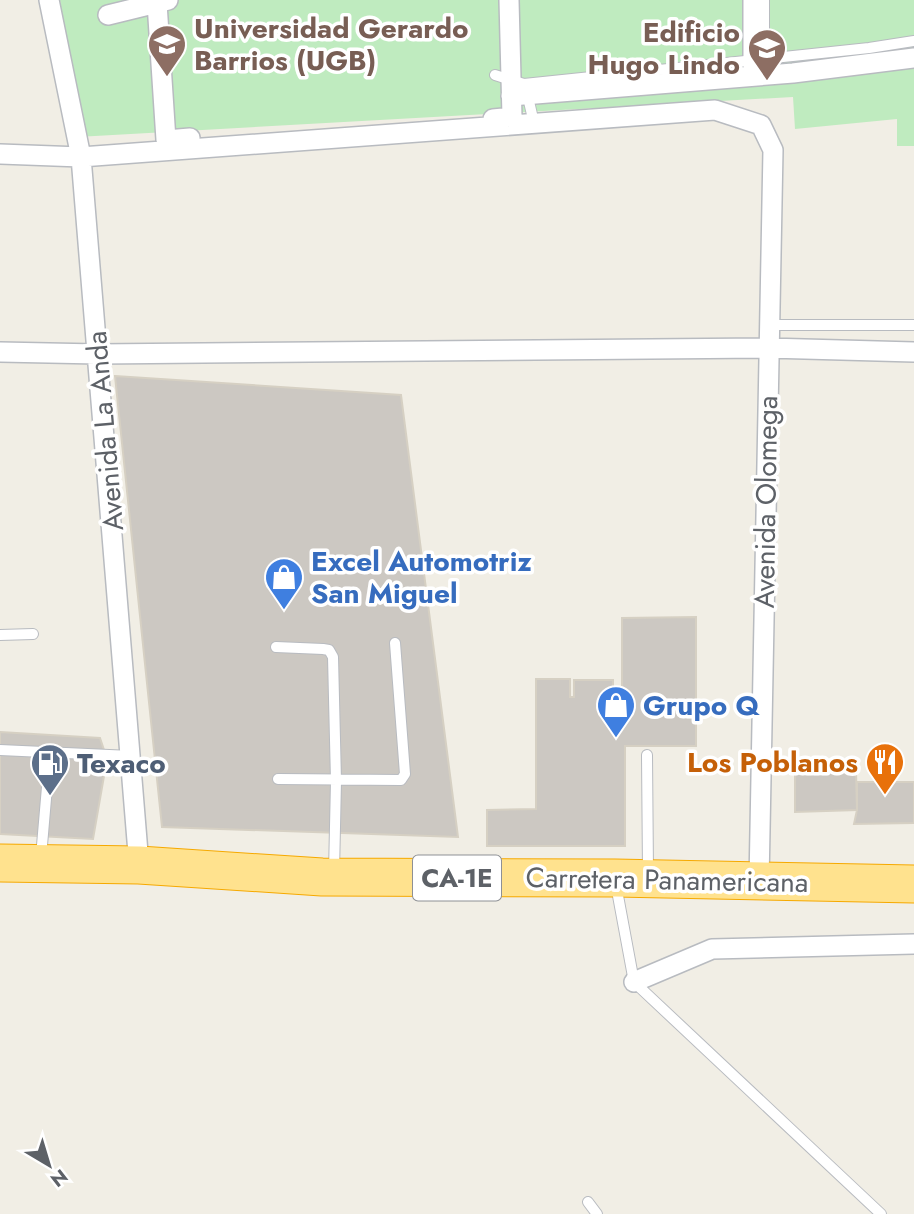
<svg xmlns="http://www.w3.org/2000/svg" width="914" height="1214" viewBox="0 0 914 1214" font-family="Jost,sans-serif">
<rect width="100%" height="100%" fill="#f1eee5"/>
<path fill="#bfebbf" d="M60 0H914V146H897V119L795 129 793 97 77 137Z"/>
<path fill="#ccc8c2" stroke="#d6d0c3" stroke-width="2" d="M115 376 401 395 458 837 162 827Z
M696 617V746H625V846H487V810L536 809V679H570V697H574V680H613V705H622V618Z
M0 732 100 738 107 759 93 839 0 834Z
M856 772 857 810 795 812V774Z
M857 782H914V823L854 824 857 810Z"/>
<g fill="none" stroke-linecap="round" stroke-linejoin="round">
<defs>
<path id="lane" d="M764 0V59
M495 75 524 84 869 48 914 41
M527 93 534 123
M769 325H914
M0 635 33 634
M276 647 323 649 329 650 333 657 336 781 334 872
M0 750 131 756
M647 755 648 872
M278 779 401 780 405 774 395 643
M41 857 50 752
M616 885 634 982 881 1214
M588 1202 597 1214"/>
<path id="street" d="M49 0 81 157 139 865
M168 0 157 3 166 140 190 138
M753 0V76
M108 15 157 3
M511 96 793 73 914 58
M493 119 512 117 509 0
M0 154 81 157 715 110 761 125 773 150 759 882
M0 352 98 354 768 348 914 352
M634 982 712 949 914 944"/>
<path id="highway" d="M0 863 139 865 322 877 615 878 914 884"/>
</defs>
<use href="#lane" stroke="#b8bbc0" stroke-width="12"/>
<use href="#street" stroke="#b8bbc0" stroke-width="22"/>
<use href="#highway" stroke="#f6a900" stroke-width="39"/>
<use href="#lane" stroke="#fff" stroke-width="10"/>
<use href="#street" stroke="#fff" stroke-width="19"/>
<use href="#highway" stroke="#ffe28e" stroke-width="37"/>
</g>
<defs>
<symbol id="school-pin" viewBox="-11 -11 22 30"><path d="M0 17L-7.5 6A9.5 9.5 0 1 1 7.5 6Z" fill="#8d6e63" stroke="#fff"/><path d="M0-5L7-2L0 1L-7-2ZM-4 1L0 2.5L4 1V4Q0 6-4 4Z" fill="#fff"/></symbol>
<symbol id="university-pin" viewBox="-11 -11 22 30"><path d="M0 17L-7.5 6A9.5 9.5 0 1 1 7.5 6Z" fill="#8d6e63" stroke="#fff"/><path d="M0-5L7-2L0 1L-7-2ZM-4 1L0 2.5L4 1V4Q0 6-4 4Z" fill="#fff"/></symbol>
<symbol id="shop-pin" viewBox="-11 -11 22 30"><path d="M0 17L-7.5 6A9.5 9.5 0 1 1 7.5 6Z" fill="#3f7fe0" stroke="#fff"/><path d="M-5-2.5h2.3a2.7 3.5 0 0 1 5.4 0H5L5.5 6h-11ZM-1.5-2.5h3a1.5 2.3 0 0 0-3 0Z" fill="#fff"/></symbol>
<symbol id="restaurant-pin" viewBox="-11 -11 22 30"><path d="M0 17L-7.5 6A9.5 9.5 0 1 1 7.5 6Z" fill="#e8710a" stroke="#fff"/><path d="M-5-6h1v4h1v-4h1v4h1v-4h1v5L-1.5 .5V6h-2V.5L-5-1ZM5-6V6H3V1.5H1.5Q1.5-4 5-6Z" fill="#fff"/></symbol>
<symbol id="fuel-pin" viewBox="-11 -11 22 30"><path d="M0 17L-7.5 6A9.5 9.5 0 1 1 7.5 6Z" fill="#5c6f8a" stroke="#fff"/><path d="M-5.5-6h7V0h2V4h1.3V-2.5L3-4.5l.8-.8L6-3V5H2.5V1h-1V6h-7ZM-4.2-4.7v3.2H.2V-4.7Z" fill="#fff"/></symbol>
</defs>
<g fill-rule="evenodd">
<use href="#school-pin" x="145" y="22" width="44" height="60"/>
<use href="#university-pin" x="745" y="26" width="44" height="60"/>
<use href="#shop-pin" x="262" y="555" width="44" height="60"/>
<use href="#shop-pin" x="594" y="683" width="44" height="60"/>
<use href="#restaurant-pin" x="863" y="740" width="44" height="60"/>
<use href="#fuel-pin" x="28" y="741" width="44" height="60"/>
</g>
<g text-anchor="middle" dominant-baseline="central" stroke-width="7" stroke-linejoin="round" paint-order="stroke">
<rect fill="#fff" stroke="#8e9095" stroke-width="2" x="413" y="855.5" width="88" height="45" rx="5"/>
<g font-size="26" font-weight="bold" fill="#5d6167">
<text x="457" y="878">CA-1E</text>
</g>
<g font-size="28" font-weight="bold" fill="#785e54" stroke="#fff" text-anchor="start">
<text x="194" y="28">Universidad Gerardo<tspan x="194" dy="32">Barrios (UGB)</tspan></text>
<text x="740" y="32" text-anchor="end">Edificio<tspan x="740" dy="32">Hugo Lindo</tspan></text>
</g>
<g font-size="28" fill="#5d6167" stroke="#fff">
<text transform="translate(105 431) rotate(-95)">Avenida La Anda</text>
<text transform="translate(766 502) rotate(-89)">Avenida Olomega</text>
<text transform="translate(667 880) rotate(1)">Carretera Panamericana</text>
</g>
<g font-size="28" font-weight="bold" fill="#366cbe" stroke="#fff" text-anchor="start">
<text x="311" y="561">Excel Automotriz<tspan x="311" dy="32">San Miguel</tspan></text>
<text x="643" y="705">Grupo Q</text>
</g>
<g font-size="28" font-weight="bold" fill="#c56008" stroke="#fff" text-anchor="end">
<text x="858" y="762">Los Poblanos</text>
</g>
<g font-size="28" font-weight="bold" fill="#4e5e75" stroke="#fff" text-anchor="start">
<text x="77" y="763">Texaco</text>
</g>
</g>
<g transform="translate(49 1165) rotate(142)" stroke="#ffffff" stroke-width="5" paint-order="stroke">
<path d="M0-5L12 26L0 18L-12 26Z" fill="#5d6167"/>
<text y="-10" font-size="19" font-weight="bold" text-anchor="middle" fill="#5d6167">N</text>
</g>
</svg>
